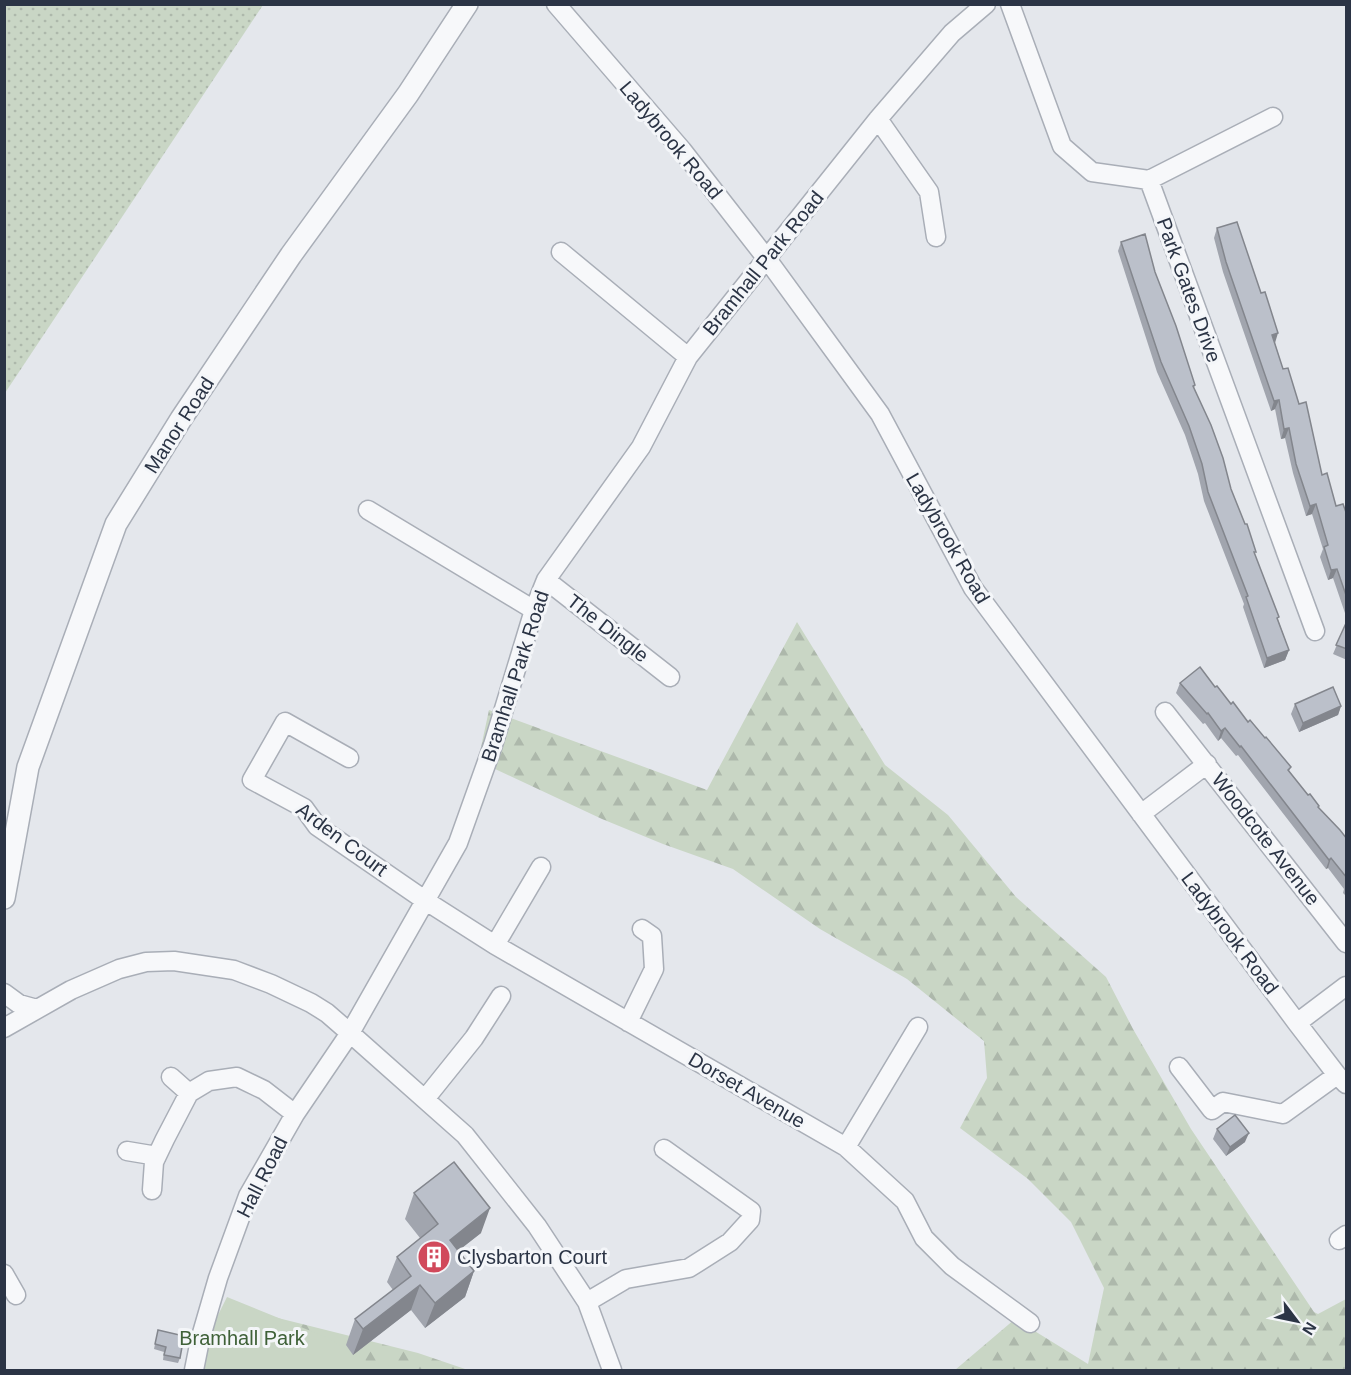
<svg xmlns="http://www.w3.org/2000/svg" width="1351" height="1375" viewBox="0 0 1351 1375" font-family="Arial,sans-serif">
<defs>
<pattern id="grass-dots" width="8" height="8" patternUnits="userSpaceOnUse" patternTransform="scale(1.5)"><rect width="8" height="8" fill="#c9d6c5"/><path d="M2 2h.1M6 6h.1" fill="none" stroke="#adb8ab" stroke-width="1.8" stroke-linecap="round"/></pattern>
<pattern id="forest-firs" width="22" height="20" patternUnits="userSpaceOnUse" patternTransform="scale(1.5)"><rect width="22" height="20" fill="#c9d6c5"/><path d="M5 1l3.5 6h-7zM16 11l3.5 6h-7z" fill="#adb8ab"/></pattern>
</defs>
<rect width="100%" height="100%" fill="#e4e7ec"/>
<path fill="url(#grass-dots)" d="M5 4 263 5 5 393 4 5Z"/>
<path fill="url(#forest-firs)" d="M797 622 885 765 948 815 1016 897 1106 977 1133 1029 1191 1129 1314 1312 1318 1314 1346 1299V1370H955L1015 1319 1088 1364 1104 1288 1071 1222 1028 1179 960 1128 987 1078 984 1041 907 979 820 929 733 869 663 844 602 819 478 761 489 710 707 790Z
M262 1314 418 1353 468 1370H249Z"/>
<path fill="#c9d6c5" d="M227 1297 328 1338 368 1362 415 1370H197L209 1333Z"/>
<g fill="none" stroke-linecap="round" stroke-linejoin="round">
<defs>
<path id="minor" d="M556 4 682 150 767 259 880 414 973 588 1297 1023 1337 1075 1346 1084
M1010 4 1062 146 1092 172 1149 180 1315 631
M878 119 929 192 936 237
M1149 180 1273 117
M561 252 688 357
M368 510 534 610
M546 580 670 677
M1165 712 1346 943
M349 758 285 722 252 780 304 808 317 826 426 901 495 945 846 1147 905 1201 924 1238 952 1266 1030 1323
M1141 814 1207 764
M495 945 541 867
M4 993 19 1004 37 1009
M628 1022 654 969 652 936 642 929
M1297 1023 1346 986
M4 1028 71 990 119 969 146 962 174 961 234 970 271 984 311 1003 327 1013 350 1033 465 1135 537 1226 587 1302 612 1370
M1179 1067 1212 1110 1223 1102 1283 1114 1337 1075
M171 1077 189 1093
M425 1099 474 1038 501 996
M846 1147 918 1027
M127 1151 157 1156
M152 1190 154 1162 165 1139 189 1093 209 1081 237 1077 264 1090 295 1114
M1339 1240 1346 1235
M4 1274 16 1295
M587 1302 626 1279 689 1268 730 1242 750 1220 751 1211 664 1149
M194 1370 200 1340 218 1278 248 1196 295 1114 350 1033 458 843 493 745 534 610 546 580 641 447 688 357 878 119 952 33 986 4"/>
<path id="tertiary" d="M4 898 28 767 116 524 181 419 291 255 408 94 467 4"/>
</defs>
<use href="#minor" stroke="#a9aeb7" stroke-width="21"/>
<use href="#tertiary" stroke="#a9aeb7" stroke-width="24"/>
<use href="#minor" stroke="#f7f8fa" stroke-width="18"/>
<use href="#tertiary" stroke="#f7f8fa" stroke-width="21"/>
</g>
<path fill="#a1a5ae" d="M1217 228 1275 343 1283 369 1322 475 1336 506 1347 515 1346 616 1333 578 1328 580 1320 557 1323 549 1312 514 1306 516 1293 473 1285 438 1281 439 1275 409 1271 411 1223 272 1214 238Z
M1121 242 1155 272 1195 385 1194 388 1231 489 1289 650 1285 660 1264 668 1243 607 1244 604 1204 501 1198 474 1185 435 1157 372 1118 251Z
M1347 621V660L1333 654Z
M1180 683 1215 687 1291 767 1289 771 1319 808 1347 839V897L1343 893 1344 889 1328 868 1326 869 1238 755 1236 756 1221 738 1218 741 1205 723 1203 724 1176 693Z
M1295 704 1341 706 1338 715 1299 732 1291 714Z
M1217 1129 1245 1142 1226 1156 1213 1139Z
M414 1193 481 1233 458 1251 474 1271 465 1297 425 1328 411 1310 353 1355 346 1345 355 1319 393 1290 387 1282 397 1257 420 1238 405 1219Z
M158 1330 180 1358 178 1363 163 1360 164 1352 154 1349Z"/>
<path fill="#83868d" d="M1278 333 1275 343 1268 345 1272 335Z
M1279 400 1275 409 1271 411 1274 401Z
M1289 428 1285 438 1281 439 1284 429Z
M1316 504 1312 514 1306 516 1310 506Z
M1337 569 1333 578 1328 580 1331 570Z
M1289 650 1285 660 1264 668 1267 658Z
M1341 706 1338 715 1299 732 1303 723Z
M1225 728 1221 738 1218 741 1221 731Z
M1331 858 1328 868 1326 869 1329 860Z
M1249 1133 1245 1142 1226 1156 1230 1147Z
M490 1208 481 1233 440 1265 450 1240Z
M474 1271 465 1297 425 1328 435 1303Z
M420 1285 411 1310 353 1355 363 1329Z"/>
<path fill="#bbc0ca" stroke="#83868d" stroke-width="1.5" d="M1237 222 1261 293 1265 292 1278 333 1272 335 1283 369 1288 368 1299 404 1306 402 1322 475 1327 473 1336 506 1343 504 1347 515V598L1337 569 1331 570 1324 547 1328 545 1316 504 1310 506 1296 464 1289 428 1284 429 1279 400 1274 401 1226 262 1217 228Z
M1145 234 1155 272 1176 326 1195 385 1193 386 1211 425 1223 458 1231 489 1245 524H1247L1256 552H1254L1279 617 1277 618 1289 650 1267 658 1246 597 1248 596 1208 492 1202 464 1189 426 1161 362 1121 242Z
M1347 621V649L1336 645Z
M1200 667 1215 687 1217 686 1231 704 1233 702 1248 722 1250 720 1265 738 1266 737 1291 767 1288 770 1308 795 1310 794 1319 806 1318 807 1340 830 1347 839V878L1331 858 1329 860 1241 746 1240 747 1225 728 1221 731 1208 713 1207 714 1180 683Z
M1333 687 1341 706 1303 723 1295 704Z
M1235 1115 1249 1133 1230 1147 1217 1129Z
M454 1162 490 1208 450 1240 474 1271 435 1303 420 1285 363 1329 355 1319 411 1276 397 1257 438 1224 414 1193Z
M158 1330 184 1336 180 1358 164 1355 166 1347 155 1344Z"/>
<defs>
<symbol id="building-disc" viewBox="-11 -11 22 22"><circle r="9.5" fill="#d1495b" stroke="#f4f6f9"/><path d="M-4-6H4V6H1V3H-1V6H-4ZM-2.5-4.3h1.7v1.8h-1.7ZM.8-4.3h1.7v1.8H.8ZM-2.5-1h1.7V.8h-1.7ZM.8-1h1.7V.8H.8Z" fill="#fff"/></symbol>
</defs>
<g fill-rule="evenodd">
<use href="#building-disc" x="415" y="1238" width="38" height="38"/>
</g>
<g text-anchor="middle" dominant-baseline="central" stroke-width="6" stroke-linejoin="round" paint-order="stroke">
<g font-size="20" fill="#2b3445" stroke="#f4f6f9">
<text transform="translate(671 140) rotate(50)">Ladybrook Road</text>
<text transform="translate(763 263) rotate(-51)">Bramhall Park Road</text>
<text transform="translate(1189 290) rotate(70)">Park Gates Drive</text>
<text transform="translate(179 425) rotate(-57)">Manor Road</text>
<text transform="translate(948 538) rotate(60)">Ladybrook Road</text>
<text transform="translate(608 628) rotate(38)">The Dingle</text>
<text transform="translate(515 676) rotate(-72)">Bramhall Park Road</text>
<text transform="translate(342 839) rotate(37)">Arden Court</text>
<text transform="translate(1266 839) rotate(52)">Woodcote Avenue</text>
<text transform="translate(1230 933) rotate(53)">Ladybrook Road</text>
<text transform="translate(747 1090) rotate(30)">Dorset Avenue</text>
<text transform="translate(262 1177) rotate(-63)">Hall Road</text>
</g>
<g font-size="20" fill="#2b3445" stroke="#f4f6f9" text-anchor="start">
<text x="457" y="1257">Clysbarton Court</text>
</g>
<g font-size="20" fill="#3f6138" stroke="#f4f6f9">
<text x="242" y="1338">Bramhall Park</text>
</g>
</g>
<rect width="1351" height="1375" fill="none" stroke="#2b3445" stroke-width="12"/>
<g transform="translate(1297 1321) rotate(122)" stroke="#f4f6f9" stroke-width="4.5" paint-order="stroke">
<path d="M0-4.5L10 22L0 15L-10 22Z" fill="#2b3445"/>
<text y="-9" font-size="16" font-weight="bold" text-anchor="middle" fill="#2b3445">N</text>
</g>
</svg>
